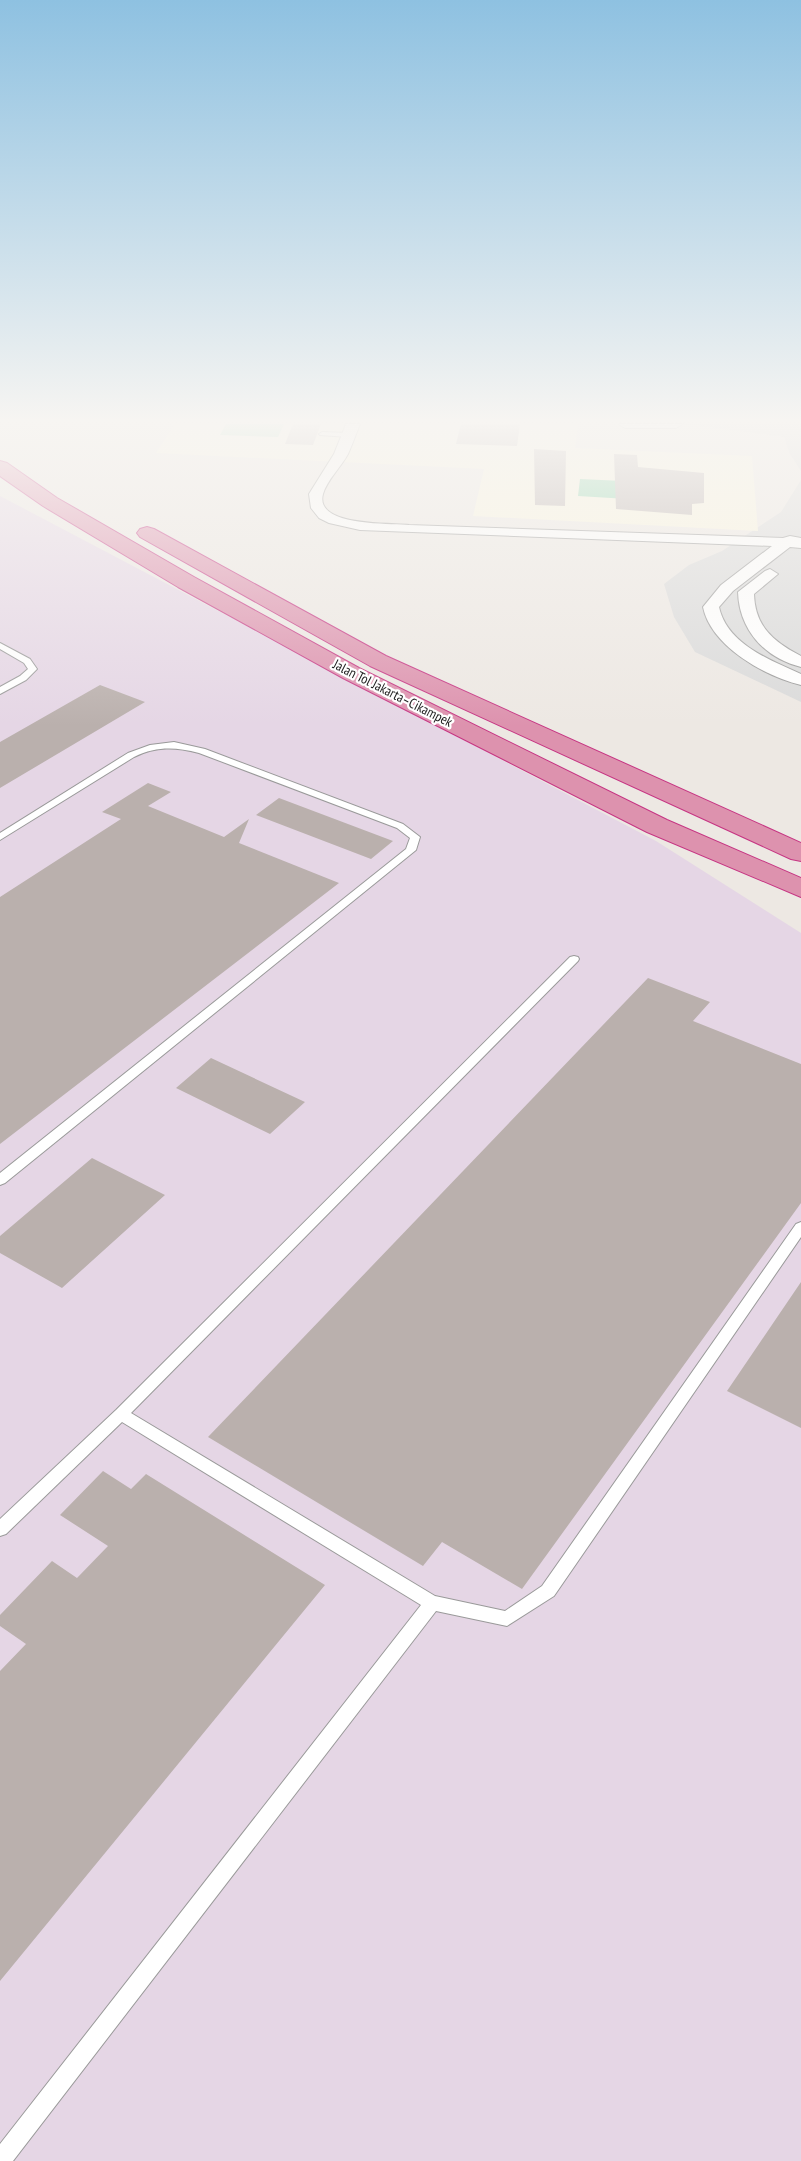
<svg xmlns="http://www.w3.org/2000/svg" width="801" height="2161" viewBox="0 0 801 2161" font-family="'PT Sans Narrow',sans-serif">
<rect width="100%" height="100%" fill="#ede8e3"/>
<path fill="#dadada" d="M685 424H801V471L790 454 784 437Z
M801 480V702L695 652 674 617 664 584 689 565 722 551 781 512Z"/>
<path fill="#e5d6e5" d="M0 496 656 841 801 933V2161H0Z"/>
<path fill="#fbf6de" d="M175 424H578L575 448 752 456 758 531 473 516 484 469 156 453Z"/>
<path fill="#89d4a9" d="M226 424H284L278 437 220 435Z
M580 479 645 482 644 500 578 496Z"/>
<path fill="#bab0ad" d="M293 424H321L313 445 285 444Z
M461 424H520L517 446 456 444Z
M534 449 566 451 565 506 535 505Z
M614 454 637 455 638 467 704 473V503L692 504V515L616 509Z
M100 685 145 702 0 788V742Z
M148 783 171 792 148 806 224 837 249 819 239 843 339 883 0 1144V897L121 819 102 812Z
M279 798 393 841 371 859 256 815Z
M648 978 710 1002 693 1021 801 1064V1203L522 1589 442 1542 423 1566 208 1437Z
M211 1058 305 1102 270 1134 176 1088Z
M92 1158 165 1195 62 1288 0 1253V1236Z
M801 1282V1428L727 1391Z
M103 1471 131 1489 146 1474 325 1585 0 1981V1671L26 1644 0 1626V1615L52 1561 77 1578 108 1546 60 1515Z"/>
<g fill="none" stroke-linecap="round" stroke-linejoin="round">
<defs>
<path id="lane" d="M322 432 348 433 351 435 348 437 320 435 319 434Z
M0 643 30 659 37 669 26 680 0 694V687L20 676 28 669 24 663 0 649Z
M174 742 205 749 403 824 420 837 416 850 5 1183 0 1185V1173L406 849 410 838 397 828 199 753C175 747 157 746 134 757L0 840V833L128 753 150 745Z
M574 956 578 957 579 959 578 961 131 1413 435 1596 505 1611 542 1586 796 1224 801 1222V1237L554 1596 507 1626 436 1611 13 2161H0V2144L421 1605 122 1422 6 1534 0 1536V1519L116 1410 570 957Z"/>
<path id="street" d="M346 424H360C356 434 352 445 348 454 341 467 327 480 323 494 314 527 391 523 409 525L783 538 790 536 801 538V548L790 547 733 591 719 607C727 644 770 660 801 674V685C764 676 711 646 703 607L721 585 772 546 360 530 329 523 319 518 311 508 309 494 334 454Z
M619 424H683L676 428H625Z
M770 569 778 574 754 594C755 626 773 642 801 656V667C764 658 739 629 738 592L765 571Z"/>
<path id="highway" d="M0 461 7 463 57 498 194 577 359 668 667 820 801 878V897L647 832 343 678 178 587 43 506 0 476Z
M147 527 154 529 386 656 801 843V861L791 859 370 666 140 537 137 533 140 529Z"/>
</defs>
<use href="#lane" stroke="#9a9a9a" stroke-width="2"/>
<use href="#street" stroke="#9a9a9a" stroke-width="2"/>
<use href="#highway" stroke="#c63583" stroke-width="2"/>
<use href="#lane" fill="#fff" fill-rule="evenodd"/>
<use href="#street" fill="#fff" fill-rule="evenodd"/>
<use href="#highway" fill="#dd92ae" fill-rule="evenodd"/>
</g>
<linearGradient id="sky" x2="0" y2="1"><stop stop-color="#8ec1e1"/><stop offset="0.58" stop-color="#f7f5f2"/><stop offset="1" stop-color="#f7f5f2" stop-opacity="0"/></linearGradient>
<rect width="801" height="726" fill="url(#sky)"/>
<g text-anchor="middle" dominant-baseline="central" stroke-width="4.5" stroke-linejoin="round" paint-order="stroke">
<g font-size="14" fill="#1d1d1d" stroke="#fff">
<text transform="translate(393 693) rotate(27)">Jalan Tol Jakarta–Cikampek</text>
</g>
</g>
</svg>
